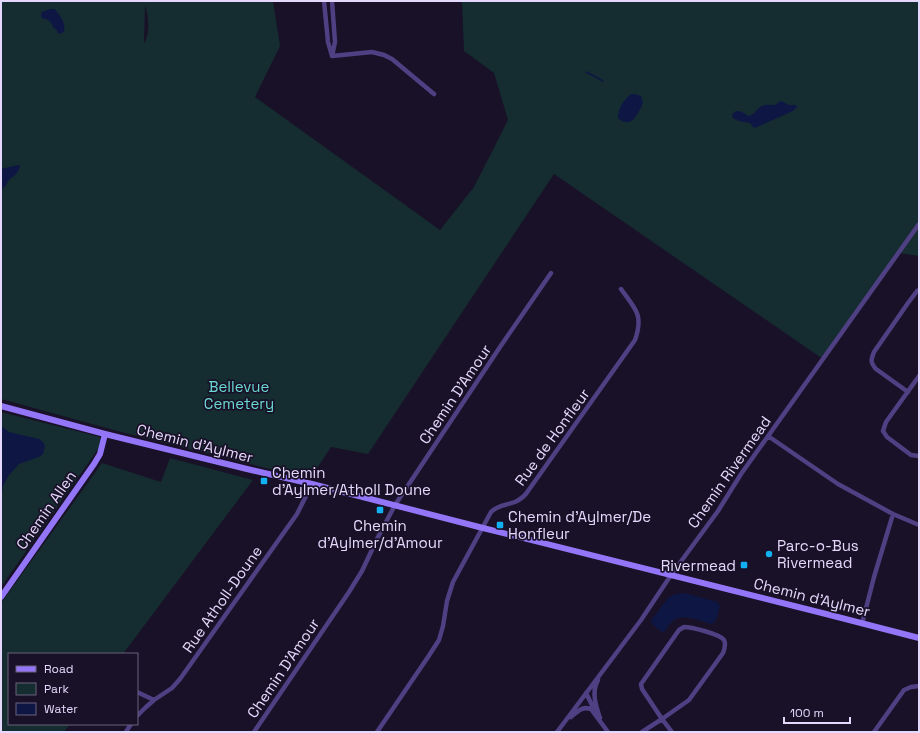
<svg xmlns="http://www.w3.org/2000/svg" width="920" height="733" viewBox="0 0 920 733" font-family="'Space Grotesk',sans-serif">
<rect width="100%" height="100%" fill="#191127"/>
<path fill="#152c31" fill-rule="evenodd" d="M1 1H273L280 46 255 97 440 230 474 187 508 120 494 73 464 51 462 1H919V256L899 253 823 359 554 174 368 454 331 447 310 479 121 432 1 399ZM145 6C149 15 150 35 144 43Z
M1 412 100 437 101 445 1 587Z
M170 458 253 480 123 654H9V724H70L64 732H1V603L102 463 161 482Z"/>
<path fill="#0e1744" d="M50 9H55C60 16 66 22 64 32L59 34 55 28 54 29C51 21 49 20 42 18L41 15 42 12Z
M631 94H635L641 96 643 103C638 114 631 130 618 118 618 108 624 100 631 94Z
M781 101 789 105H795L797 106V107L793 111 757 127 754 128 750 123 739 121 733 118 732 115 734 112C740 109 743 113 749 116 755 114 757 108 762 106 766 104 771 105 775 105L779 102Z
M18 165 20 166C18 174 15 175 10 179 6 183 7 187 1 189V169Z
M1 426 9 432 39 439 43 442 45 446 43 454 39 457 19 464 9 475 3 486 2 494 1 496Z
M685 593 717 602 720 606C718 612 718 622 711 624 701 621 683 613 674 620 670 623 667 628 664 632H662L652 624 651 621 652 619 669 597 675 594Z"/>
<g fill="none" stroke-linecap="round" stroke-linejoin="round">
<path stroke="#0e1744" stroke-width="1.5" d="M586 72 596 77 603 81"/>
<path stroke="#4f3f83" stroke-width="4.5" d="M324 1 328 42 332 56 335 42 332 1
M332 56 372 52 384 55 392 59 434 94
M919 376 886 422 883 431 887 437 911 455 919 456
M908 392 876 369C870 362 871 360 874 352L908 303 917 291 919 290
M768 436 838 484 893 514 919 525
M862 624 874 577 893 514
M684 627C691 627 720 634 724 640 726 644 725 648 723 653L689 700 662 719 642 689 641 684 679 630Z
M598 680C591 692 596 706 600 718
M137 692 154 700
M586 693 594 709
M137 716 145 708 154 700 172 688 180 679 297 514 312 484
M571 717C578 711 582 706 591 709L608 732
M126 732 131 724
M254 732 349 592 362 571 378 537 395 505 500 347 551 273
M377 732 428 657 439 640 443 626 447 601 453 582 491 512C498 505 507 505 515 502 521 499 525 496 528 491L635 340C644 314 635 309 621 289
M557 732 641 620 671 575 718 511 741 474 919 224
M642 732 662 719 672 732
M874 732 904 690 911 687 919 686"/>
<path stroke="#9276f7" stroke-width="6" d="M1 406 105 434 247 469 312 484 483 528 826 614 919 638
M1 597 94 464 100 454 105 434"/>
</g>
<g fill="#11b0f1" stroke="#191127" stroke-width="1.5">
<rect x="260" y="477" width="8" height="8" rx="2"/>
<rect x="376" y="506" width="8" height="8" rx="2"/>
<rect x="496" y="521" width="8" height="8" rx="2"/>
<circle cx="769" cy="554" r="4"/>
<rect x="740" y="561" width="8" height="8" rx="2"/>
</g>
<g text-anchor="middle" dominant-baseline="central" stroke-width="3.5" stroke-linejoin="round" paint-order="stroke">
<g font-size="15" fill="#69dad3" stroke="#191127">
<text x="239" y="386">Bellevue<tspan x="239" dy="17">Cemetery</tspan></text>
</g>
<g font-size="15" fill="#e4d9fd" stroke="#191127">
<text transform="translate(455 394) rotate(-56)">Chemin D'Amour</text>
<text transform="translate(552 437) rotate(-54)">Rue de Honfleur</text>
<text transform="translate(195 443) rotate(14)">Chemin d'Aylmer</text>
<text transform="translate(729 472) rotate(-55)">Chemin Rivermead</text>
<text transform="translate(46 510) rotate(-55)">Chemin Allen</text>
<text transform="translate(812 597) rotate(14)">Chemin d'Aylmer</text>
<text transform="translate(222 599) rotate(-55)">Rue Atholl-Doune</text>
<text transform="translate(283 668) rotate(-56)">Chemin D'Amour</text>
</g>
<g font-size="15" fill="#e4d9fd" stroke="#191127" text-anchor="start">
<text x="272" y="472">Chemin<tspan x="272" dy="17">d'Aylmer/Atholl Doune</tspan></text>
<text x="508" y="516">Chemin d'Aylmer/De<tspan x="508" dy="17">Honfleur</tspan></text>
<text x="380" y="525" text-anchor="middle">Chemin<tspan x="380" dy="17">d'Aylmer/d'Amour</tspan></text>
<text x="777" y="545">Parc-o-Bus<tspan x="777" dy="17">Rivermead</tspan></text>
<text x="736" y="565" text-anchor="end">Rivermead</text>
</g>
</g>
<rect width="920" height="733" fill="none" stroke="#e4d9fd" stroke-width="4"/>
<rect x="8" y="653" width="130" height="72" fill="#191127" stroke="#6a617d"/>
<rect x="16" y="666" width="20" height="6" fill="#9276f7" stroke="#6a617d"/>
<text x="44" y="673" font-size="12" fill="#e4d9fd">Road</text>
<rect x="16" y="683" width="20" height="12" fill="#152c31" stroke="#6a617d"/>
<text x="44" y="693" font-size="12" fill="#e4d9fd">Park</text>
<rect x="16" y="703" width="20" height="12" fill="#0e1744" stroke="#6a617d"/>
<text x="44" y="713" font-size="12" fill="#e4d9fd">Water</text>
<path d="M784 717v6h66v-6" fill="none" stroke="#e4d9fd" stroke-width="2"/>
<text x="790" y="717" font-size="12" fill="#e4d9fd" stroke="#191127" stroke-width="3" paint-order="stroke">100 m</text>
</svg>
